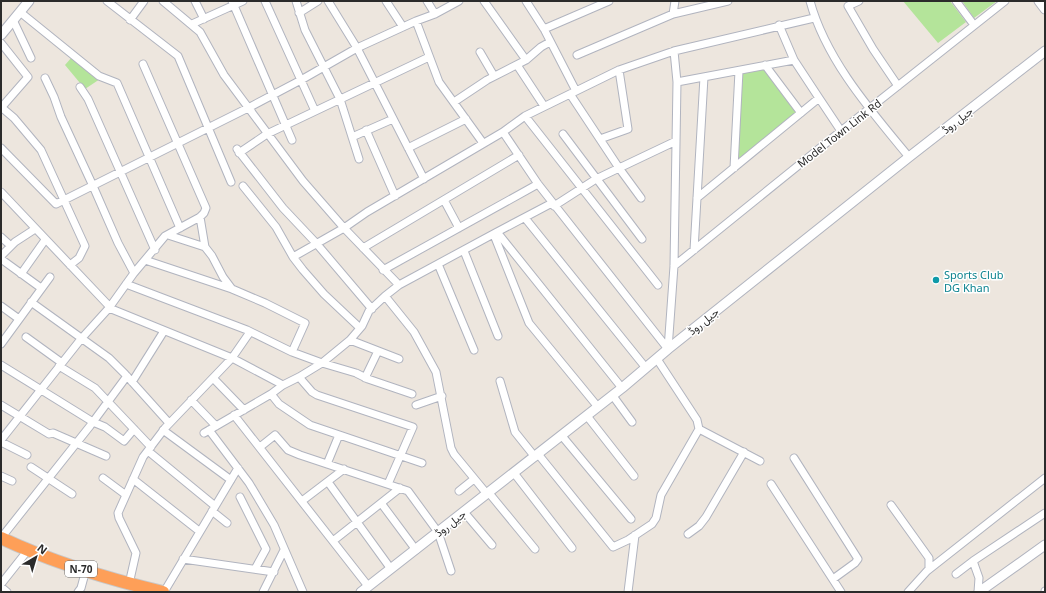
<svg xmlns="http://www.w3.org/2000/svg" width="1046" height="593" viewBox="0 0 1046 593" font-family="'Noto Sans',Vazirmatn,sans-serif">
<rect width="100%" height="100%" fill="#ede6de"/>
<path fill="#b4e49a" d="M903 1H950L966 22 938 43Z
M962 1H997L974 18Z
M72 57 100 79 85 89 65 65Z
M764 67 796 113 737 160 743 73Z"/>
<g fill="none" stroke-linecap="round" stroke-linejoin="round">
<defs>
<path id="street" d="M107 1 178 56 231 182
M163 1 200 32 224 75 303 181 344 228 399 285
M195 1 204 19
M232 1 292 140
M265 1 315 111
M296 1 305 30 340 99 359 159
M328 1 357 48 424 179
M386 1 403 27
M427 1 435 14
M484 1 526 60
M526 1 544 29 576 91
M675 1 673 14 728 1
M810 1C826 60 871 111 909 157
M859 1 848 6 873 49 898 86
M956 1 974 25
M20 12 99 76 117 83 180 228
M299 13 318 1
M13 20 31 58
M130 20 144 1
M416 21 439 82 483 143
M192 24 243 1
M779 25 794 60 819 98 841 131
M544 29 609 1
M1 43 28 77 1 108
M480 52 494 76
M577 55 673 14
M517 65 544 106
M765 65 801 113
M45 78 54 97 61 117 93 186 118 243 134 273
M677 82 794 60
M80 87 88 99 155 250
M570 94 619 168 641 198
M454 102 487 80 526 60 541 47 550 42
M1 107 14 118 41 150 85 246 79 258 70 265
M525 116 658 285
M366 130 395 196
M503 132 538 184 668 349
M563 134 642 239
M352 137 393 119
M600 139 628 129 619 70
M1 148 56 204 248 108 301 80 357 48 416 21 435 14 459 1
M408 148 466 119
M237 149 283 208 316 243 372 309
M239 153 267 134 429 57
M734 168 739 71
M243 186 276 227 293 257 303 270 324 294 360 328
M1 192 110 307
M697 198 819 98
M444 200 459 228
M554 206 596 179 676 141
M200 217 205 247 212 256 223 277 232 289
M525 218 646 368
M497 232 552 203
M168 235 205 247
M494 235 529 323 598 407
M1 237 11 246
M363 248 519 155
M694 250 704 77
M464 251 498 336
M1 256 15 242 35 229
M293 257 344 228 367 212 503 132 525 116 619 70 674 51
M1 259 41 288
M145 260 232 289 265 303 305 323 292 352
M438 264 474 350
M674 266 841 131 1005 1
M383 270 538 184
M21 274 45 240
M126 284 247 330 292 352 322 363 356 373 368 379 412 394
M385 296 414 332 436 372 451 448 454 454 487 494
M31 302 109 358 125 374 169 423
M1 306 19 319
M109 308 232 358 283 385
M26 337 62 363
M350 340 399 359
M1 344 50 277
M668 349 674 266 677 82 674 51 814 18
M1 365 93 422 105 427 124 441 134 429
M59 366 95 388 151 447
M299 377 312 392 317 395 413 427 388 484
M213 378 244 410
M365 378 378 351
M500 381 515 432 535 457
M132 382 164 331
M271 394 279 404 310 425 422 463
M613 396 632 422
M191 400 216 426
M1 405 49 434 53 433 106 456
M416 405 442 396
M234 415 368 586
M587 416 634 476
M699 429 760 461
M163 430 231 480
M209 430 249 483 274 525 303 592
M204 433 271 394 283 385 299 377 322 363 350 340 362 326 369 311 385 296 399 285 497 232 622 388
M562 436 631 519
M1 440 81 339 109 308 134 273 165 236 200 217 204 213 206 208 143 64
M1 442 27 455
M260 447 275 435 288 450 300 455 408 491 438 532 451 571
M148 451 215 506
M538 454 613 547 628 540 652 524 656 518 661 495 699 429 697 420 657 359
M794 458 858 559 855 563 833 579
M327 464 339 435
M31 467 72 494
M514 473 572 548
M1 476 12 481
M103 478 126 495
M133 479 199 531
M328 482 391 569
M771 484 841 592
M459 491 474 479
M489 493 535 549
M240 497 266 549 255 569
M302 501 344 469
M381 503 416 550
M891 505 929 558V569
M212 511 227 523
M464 512 492 545
M688 534 699 526 706 517 744 452
M1 538 90 426 127 376
M333 541 400 488
M183 559 274 572
M973 561 979 578 978 592
M956 574 973 561 1045 513
M1 584 24 555 27 550
M129 584 136 553 119 518 118 513 143 457 165 428 232 358 250 332
M1 587 7 592
M78 592 81 588 84 577
M164 592 238 468
M263 592 284 550
M628 592 635 535
M908 592 927 571 1045 478
M1045 592V591"/>
<path id="secondary" d="M1039 1 1045 9
M1 35 29 1
M361 592 622 388 668 349 909 157 1045 51
M979 592 1045 545"/>
<path id="highway" d="M1 538C52 562 108 579 163 592"/>
</defs>
<use href="#street" stroke="#b1b4bf" stroke-width="9"/>
<use href="#secondary" stroke="#b1b4bf" stroke-width="11"/>
<use href="#highway" stroke="#c8c8c8" stroke-width="14"/>
<use href="#street" stroke="#fff" stroke-width="7"/>
<use href="#secondary" stroke="#fff" stroke-width="9"/>
<use href="#highway" stroke="#fe9f58" stroke-width="12"/>
</g>
<circle fill="#0f9aa8" stroke="#fff" stroke-width="1.5" cx="936" cy="280" r="4"/>
<g text-anchor="middle" dominant-baseline="central" stroke-width="3" stroke-linejoin="round" paint-order="stroke">
<rect fill="#fff" stroke="#6b6b6b" stroke-width="1" x="65" y="561" width="32" height="16" rx="3"/>
<g font-size="10" font-weight="bold" fill="#2b2b2b">
<text x="81" y="569">N-70</text>
</g>
<g font-size="11" fill="#2b2b2b" stroke="#fff">
<text transform="translate(957 120) rotate(-38)">جیل روڈ</text>
<text transform="translate(839 133) rotate(-38)">Model Town Link Rd</text>
<text transform="translate(703 321) rotate(-39)">جیل روڈ</text>
<text transform="translate(450 523) rotate(-38)">جیل روڈ</text>
</g>
<g font-size="11" fill="#0d838f" stroke="#fff" text-anchor="start">
<text x="944" y="274">Sports Club<tspan x="944" dy="13">DG Khan</tspan></text>
</g>
</g>
<rect width="1046" height="593" fill="none" stroke="#2b2b2b" stroke-width="4"/>
<g transform="translate(36 557) rotate(38)" stroke="#ffffff" stroke-width="3" paint-order="stroke">
<path d="M0-3L7 15L0 10L-7 15Z" fill="#2b2b2b"/>
<text y="-6" font-size="11" font-weight="bold" text-anchor="middle" fill="#2b2b2b">N</text>
</g>
</svg>
